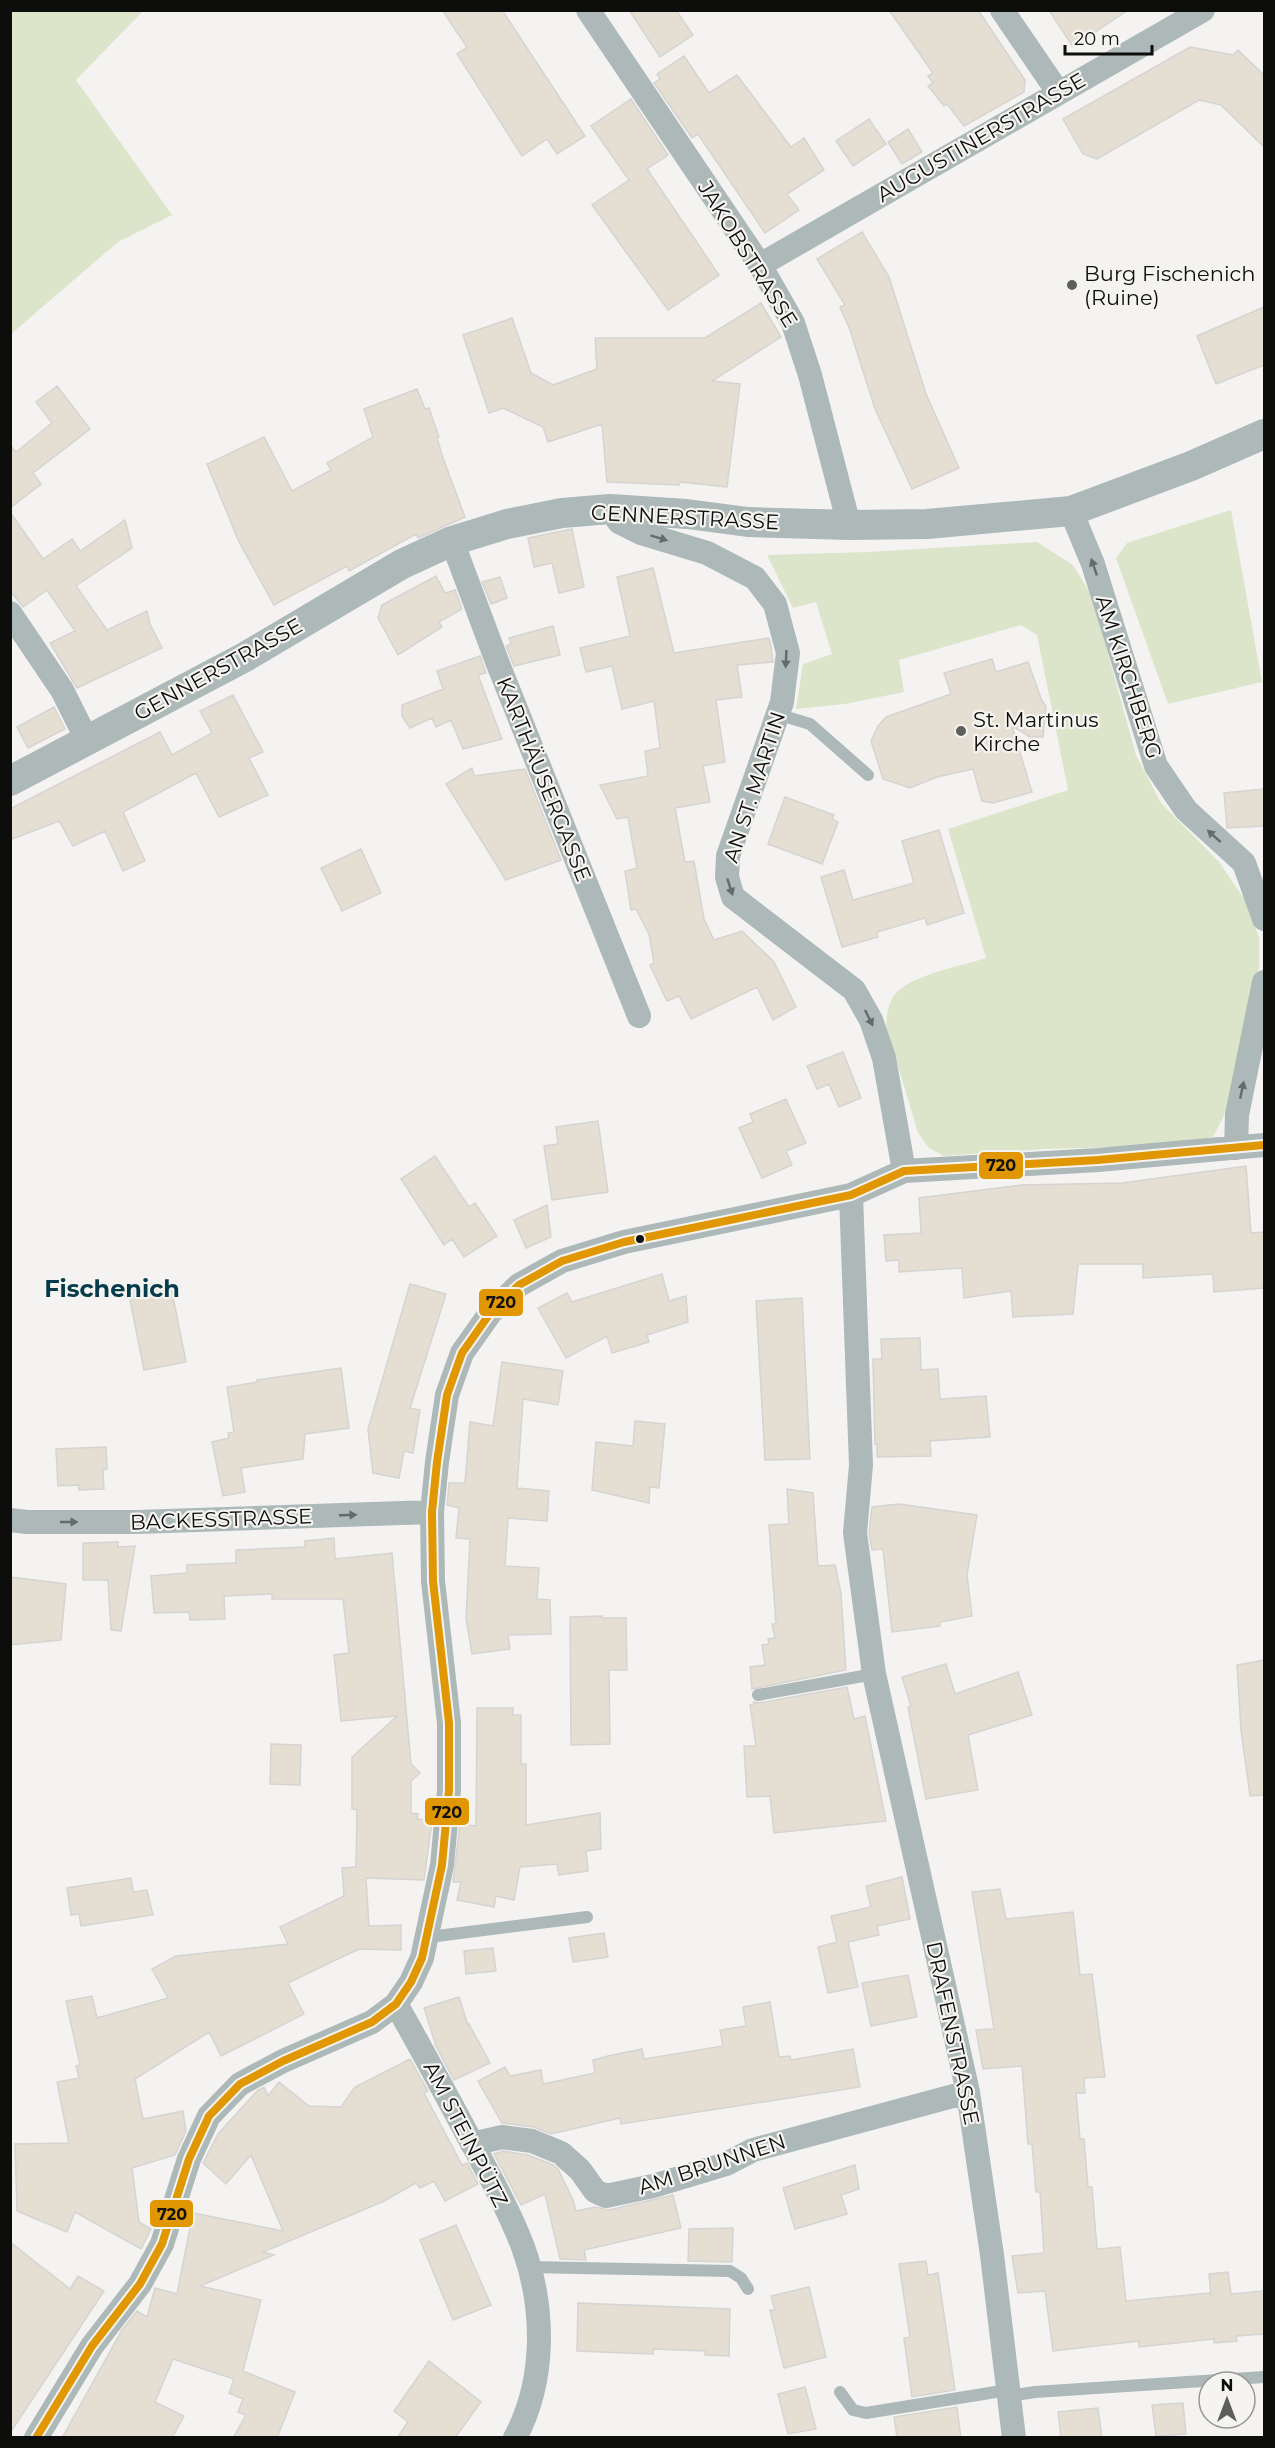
<svg xmlns="http://www.w3.org/2000/svg" width="1275" height="2448" viewBox="0 0 1275 2448" font-family="Montserrat,sans-serif">
<rect width="100%" height="100%" fill="#f4f3f2"/>
<path fill="#dce5ca" d="M11 10 143 11 76 80 172 215 118 242 11 334Z
M1231 510 1262 682 1168 704 1116 558 1127 543Z
M1037 542 1073 565 1092 596 1136 755 1161 803 1219 862 1245 900 1259 937V967L1238 1080 1227 1110 1213 1137 1156 1146 1045 1149 944 1156 929 1148 918 1133 886 1026C887 1014 888 1000 898 991 917 974 961 966 986 958L948 829 1068 790 1037 635 1021 625 899 660 904 692 845 704 796 709 803 664 832 654 816 602 793 608 767 555 868 552Z"/>
<path fill="#e4dfd2" stroke="#d5d4d3" stroke-width="1.5" d="M442 10H502L585 136 557 154 547 139 522 156 457 54 467 47Z
M629 10H676L693 35 660 57Z
M889 10H978L1025 80 1024 92 964 126 947 104 944 106 928 86 933 83 928 76 933 73Z
M1049 10H1128L1073 47Z
M1190 47 1233 55 1238 50 1264 75V147L1221 105 1199 100 1097 159 1083 154 1063 119Z
M684 56 709 93 737 75 791 147 804 138 824 170 787 194 799 210 765 233 698 134 692 138 654 83 660 79 657 74Z
M631 99 668 155 647 169 719 275 668 310 592 205 629 180 591 126Z
M869 119 886 144 853 166 836 141Z
M908 129 922 152 902 164 888 142Z
M862 232 889 277 926 394 959 468 912 489 875 409 850 330 840 307 845 305 817 259Z
M761 303 781 337 712 381 740 384 727 487 680 482 679 485 607 482 602 424 548 442 543 427 503 408 489 413 463 335 512 318 531 373 553 385 597 369 595 338H705Z
M1264 307V365L1216 384 1197 336Z
M57 386 90 429 33 473 41 484 10 508V445L16 452 52 423 36 402Z
M417 389 425 409 429 408 439 437 437 438 443 458 465 517 418 538 416 534 349 571 347 566 274 605 239 542 207 464 264 437 292 491 331 470 327 463 373 437 364 409Z
M10 512 43 559 72 539 80 551 125 520 132 548 76 586 107 630 147 611 150 624 162 648 77 688 50 643 75 631 47 590 23 607 10 591Z
M572 529 584 587 559 593 552 563 534 567 528 538Z
M653 568 674 653 769 638 771 646 773 662 737 665 742 697 716 700 725 762 703 766 710 802 675 808 685 862 694 861 704 919 714 940 742 931 774 962 796 1007 773 1020 757 987 691 1019 679 996 667 1001 650 965 654 963 649 934 636 909 631 910 625 871 637 868 628 817 617 819 600 785 648 776 645 751 660 748 654 701 622 709 612 666 586 672 580 648 630 636 617 577Z
M436 576 445 593 455 590 462 609 439 622 442 627 398 655 378 618 382 605Z
M500 577 507 598 491 604 482 582Z
M553 626 560 655 514 666 506 646 511 644 509 638Z
M480 656 486 673 478 675 502 739 463 749 451 720 436 727 432 718 410 728 402 716V705L443 689 437 671Z
M992 659 996 672 1028 662 1042 701 1046 706 1043 737H1030L1012 726 1032 792 993 803 982 801 973 769 937 777 910 788 883 779 871 741 878 726 886 717 951 694 944 673Z
M233 695 263 752 249 758 268 795 219 817 196 773 123 812 145 861 123 871 105 831 73 846 59 821 10 840V809L160 732 172 755 212 733 200 711Z
M54 707 65 729 28 748 17 727Z
M472 768 474 776 525 769 561 860 506 880 446 784Z
M1264 789V826L1227 828 1224 793Z
M785 797 834 815 832 819 838 822 822 864 768 844Z
M939 830 964 913 927 925 925 918 877 932 878 937 842 947 821 877 844 870 853 900 914 883 902 841Z
M361 849 381 893 342 911 321 868Z
M843 1052 861 1098 839 1107 829 1084 817 1089 807 1066Z
M786 1099 806 1143 786 1151 792 1165 762 1178 739 1128 753 1122 750 1114Z
M598 1121 608 1192 552 1200 544 1146 558 1144 556 1127Z
M435 1156 469 1207 475 1203 497 1236 464 1257 452 1239 444 1245 401 1179Z
M1246 1166 1251 1233 1264 1232V1288L1214 1292 1213 1274 1143 1278V1264H1078L1073 1314 1013 1317 1011 1291 964 1298 962 1268 899 1272V1260L886 1261 884 1235 921 1233 919 1198 1021 1185 1122 1183Z
M547 1205 551 1237 526 1248 514 1220Z
M662 1274 669 1301 686 1296 688 1322 647 1335 649 1342 612 1353 607 1336 566 1358 538 1308 567 1293 572 1302Z
M170 1282 186 1362 144 1370 128 1290Z
M410 1284 446 1294 410 1408 420 1410 413 1453 404 1451 399 1478 373 1473 368 1429Z
M802 1298 810 1459 765 1460 756 1301Z
M920 1338 921 1370 938 1369 940 1399 986 1396 990 1437 930 1441 931 1456 877 1457V1444H875L873 1359H882L881 1339Z
M502 1362 563 1371 558 1405 523 1399 517 1488 549 1491 547 1521 508 1518 505 1566 539 1568 537 1599 550 1600 551 1634 508 1635 510 1649 472 1654 466 1619 470 1539 456 1538 459 1508 447 1505 449 1483H465L470 1422 493 1426Z
M341 1368 349 1428 305 1434 303 1459 241 1468 245 1492 223 1496 212 1442 229 1438 228 1433 234 1432 227 1387 257 1382V1380Z
M635 1421 665 1424 659 1488 650 1487 649 1503 592 1490 596 1442 633 1446Z
M106 1447 107 1469 103 1470 104 1489 79 1490V1485L58 1486 56 1449Z
M787 1489 813 1493 818 1566 835 1565 841 1593 846 1670 752 1689 750 1667 765 1665 762 1645 769 1644 768 1639 775 1638 772 1624H776L769 1525 789 1524Z
M899 1504 977 1515 967 1575 972 1616 940 1622V1626L892 1632 883 1549 872 1550 869 1533 872 1507Z
M334 1538 335 1559 392 1553 411 1764 420 1773 411 1781V1813L418 1814 417 1819 432 1821 424 1880 366 1878 369 1926 401 1925V1950L359 1949 325 1965 288 1983 304 2014 221 2056 209 2032 135 2079 143 2119 183 2111 186 2131 175 2155 132 2168 139 2222 151 2229 141 2249 75 2212 67 2232 17 2211 15 2144 69 2143 57 2082 79 2078 76 2066 80 2065 66 2001 92 1996 97 2018 168 1998 152 1969 176 1956 288 1944 280 1927 344 1896 342 1868 356 1867 357 1810 352 1809V1757L397 1716 341 1721 334 1655 349 1653 343 1599H272V1594L224 1596 225 1619 190 1620 189 1612 154 1613 151 1576 187 1573V1565L236 1563V1550L305 1547V1541Z
M118 1542V1547L135 1546 121 1631 111 1630 108 1580H83V1543Z
M10 1577 66 1584 61 1640 10 1645Z
M602 1616V1618H626L627 1670H609L610 1744 571 1745 570 1617Z
M1264 1660V1795L1250 1796 1241 1730 1237 1665Z
M946 1664 955 1694 1018 1672 1032 1715 968 1735 978 1790 926 1799 908 1707 911 1706 902 1677Z
M847 1687 854 1719 865 1716 886 1821 774 1833 770 1796 747 1797 744 1746H756L750 1705 754 1704V1702L759 1703Z
M477 1708H513V1715H521V1764H526V1825L600 1813 601 1849 586 1851 588 1871 559 1875 557 1864 520 1867 514 1900 496 1896 494 1907 457 1900 461 1882H453L460 1824 476 1826Z
M271 1744 301 1745 300 1785 270 1784Z
M902 1877 910 1919 877 1926 879 1935 848 1942 858 1987 828 1993 818 1947 837 1942 831 1916 871 1907 866 1886Z
M131 1878 133 1892 147 1890 153 1915 81 1926 79 1914 71 1915 67 1888Z
M1000 1889 1006 1919 1073 1912 1080 1975 1092 1974 1105 2077 1084 2078 1085 2093H1076L1080 2139H1084L1088 2187H1092L1097 2249 1120 2247 1126 2301 1209 2293 1211 2296 1209 2274 1228 2272 1231 2294 1264 2291V2334L1236 2336 1237 2341 1214 2343V2339L1139 2347V2341L1053 2351 1045 2291 1018 2293 1012 2256 1044 2253 1040 2192H1036L1032 2144H1028L1022 2066 983 2069 976 2030 994 2029 972 1892Z
M604 1933 608 1957 573 1962 569 1938Z
M493 1948 496 1971 466 1974 464 1951Z
M908 1975 917 2017 871 2026 862 1983Z
M459 1997 468 2025 469 2024 490 2063 454 2080 436 2046 424 2008Z
M770 2002 779 2057 790 2056 791 2060 853 2049 860 2087 621 2124 620 2118 551 2134 534 2127 502 2123 478 2081 505 2067 510 2076 541 2070 543 2084 595 2073 593 2060 608 2056 642 2049 644 2059 723 2046 720 2030 746 2026 743 2007Z
M410 2059 428 2091 424 2093 462 2165 467 2163 478 2184 445 2201 434 2181 420 2188 416 2183 382 2202 263 2252 274 2255 200 2286 261 2300 243 2371 295 2392 277 2438H233L246 2415 238 2412 243 2399 229 2393 234 2379 173 2359 155 2402 184 2416 172 2438H62L122 2330 137 2311 147 2317 155 2288 177 2294 193 2213 283 2231 251 2155 226 2184 203 2163 218 2134 258 2090 264 2087 268 2096 279 2082 309 2106 341 2107 355 2087Z
M503 2151 528 2155 553 2165 558 2169 573 2200 576 2211 595 2207 609 2210 673 2195 681 2228 584 2250 586 2260 560 2259 545 2194 521 2205 494 2154Z
M855 2165 859 2189 841 2195 847 2214 795 2229 783 2188Z
M456 2225 491 2305 453 2320 420 2240Z
M733 2228 732 2262 688 2261 689 2229Z
M10 2242 70 2289 78 2276 104 2291 10 2433Z
M926 2261 928 2275 938 2273 955 2390 912 2397 904 2338 910 2337 899 2264Z
M809 2287 826 2357 784 2368 770 2310H775L771 2296Z
M578 2303 730 2309 729 2356 705 2355V2351L653 2349V2354L577 2351Z
M429 2361 481 2402 455 2438H397L408 2422 394 2411Z
M805 2387 816 2429 788 2434 778 2394Z
M1183 2403 1186 2434 1156 2436 1152 2405Z
M957 2407 961 2438H897L894 2417Z
M1098 2408 1102 2438H1061L1058 2412Z"/>
<g fill="none" stroke-linecap="round" stroke-linejoin="round">
<path stroke="#adb8b9" stroke-width="12" d="M777 714 810 724 868 775
M758 1695 874 1674
M429 1937 587 1917
M529 2267 730 2271 741 2278 748 2289
M840 2392 853 2410 866 2413 1008 2390
M1009 2396 1035 2392 1264 2377"/>
<path stroke="#adb8b9" stroke-width="24" d="M588 10 760 265 793 323 810 375 849 525
M1002 10 1058 92
M760 265 1203 10
M610 509 619 522 641 533 707 553 755 578 775 604 788 653 782 702 728 856 727 877 733 897 854 990 871 1020 884 1058 904 1171
M1071 511 1093 564 1156 766 1186 810 1244 863 1264 919
M452 541 498 664 639 1016
M10 613 62 690 87 740
M1236 1148 1237 1115 1264 982
M851 1195 861 1465 855 1533 874 1674 968 2092 992 2255 1014 2438
M10 1520 27 1522H137L432 1512
M396 2004C420 2046 443 2089 466 2132 486 2169 508 2208 523 2247 545 2308 546 2380 515 2438
M472 2144 502 2137 532 2141 561 2153 580 2170 595 2191 606 2196 653 2186 726 2164 753 2150 968 2092
M36 2438 92 2346 140 2284 162 2244 189 2159 209 2116 240 2084 283 2061 372 2022 396 2004 411 1982 422 1958 442 1865 449 1790V1723L433 1581 432 1512 437 1462 447 1395 462 1353 491 1312 519 1285 562 1261 624 1242 851 1195 904 1171 1098 1160 1264 1145"/>
<path stroke="#adb8b9" stroke-width="30" d="M10 781 245 657 402 564 452 541 507 524 562 513 610 509 687 514 748 522 849 525 927 524 1071 511 1191 466 1264 434"/>
<defs>
<path id="bus-1" d="M36 2438 92 2346 140 2284 162 2244 189 2159 209 2116 240 2084 283 2061 372 2022 396 2004 411 1982 422 1958 442 1865 449 1790V1723L433 1581 432 1512 437 1462 447 1395 462 1353 491 1312 519 1285 562 1261 624 1242 851 1195 904 1171 1098 1160 1264 1145"/>
</defs>
<use href="#bus-1" stroke="#f5f4f1" stroke-width="12"/>
<use href="#bus-1" stroke="#e09701" stroke-width="8"/>
</g>
<defs><path id="oneway-solid" d="M-6-.8H1V-3.2L6.5 0L1 3.2V.8H-6Z" transform="scale(1.5)"/></defs>
<g fill="#656b6b">
<use href="#oneway-solid" transform="translate(659 538) rotate(17)"/>
<use href="#oneway-solid" transform="translate(1094 567) rotate(-109)"/>
<use href="#oneway-solid" transform="translate(786 659) rotate(93)"/>
<use href="#oneway-solid" transform="translate(1214 836) rotate(-138)"/>
<use href="#oneway-solid" transform="translate(730 887) rotate(72)"/>
<use href="#oneway-solid" transform="translate(869 1018) rotate(64)"/>
<use href="#oneway-solid" transform="translate(1242 1090) rotate(-78)"/>
<use href="#oneway-solid" transform="translate(348 1515) rotate(-2)"/>
<use href="#oneway-solid" transform="translate(69 1522)"/>
</g>
<g fill="#5e5e5c" stroke="#f5f4f1" stroke-width="2">
<circle cx="1072" cy="285" r="6"/>
<circle cx="961" cy="731" r="6"/>
</g>
<circle fill="#0d0d0b" stroke="#f5f4f1" stroke-width="2" cx="640" cy="1239" r="5"/>
<g text-anchor="middle" dominant-baseline="central" stroke-width="4.5" stroke-linejoin="round" paint-order="stroke">
<g font-size="21" fill="#0d0d0b" stroke="#f5f4f1">
<text transform="translate(981 137) rotate(-30)">AUGUSTINERSTRASSE</text>
<text transform="translate(748 254) rotate(58)">JAKOBSTRASSE</text>
<text transform="translate(685 517) rotate(3)">GENNERSTRASSE</text>
<text transform="translate(218 669) rotate(-29)">GENNERSTRASSE</text>
<text transform="translate(1129 677) rotate(72)">AM KIRCHBERG</text>
<text transform="translate(544 779) rotate(68)">KARTHÄUSERGASSE</text>
<text transform="translate(754 787) rotate(-72)">AN ST. MARTIN</text>
<text transform="translate(221 1519) rotate(-2)">BACKESSTRASSE</text>
<text transform="translate(953 2033) rotate(78)">DRAFENSTRASSE</text>
<text transform="translate(466 2134) rotate(63)">AM STEINPÜTZ</text>
<text transform="translate(712 2164) rotate(-18)">AM BRUNNEN</text>
</g>
<g font-size="21" fill="#0d0d0b" stroke="#f5f4f1" text-anchor="start">
<text x="1084" y="273">Burg Fischenich<tspan x="1084" dy="24">(Ruine)</tspan></text>
<text x="973" y="719">St. Martinus<tspan x="973" dy="24">Kirche</tspan></text>
</g>
<g font-size="24" font-weight="bold" fill="#053b4d" stroke="#f5f4f1">
<text x="112" y="1288">Fischenich</text>
</g>
</g>
<g stroke="#f5f4f1" stroke-width="2">
<rect x="978" y="1151" width="46" height="29" rx="6" fill="#e09701"/>
<rect x="478" y="1288" width="46" height="29" rx="6" fill="#e09701"/>
<rect x="424" y="1797" width="46" height="29" rx="6" fill="#e09701"/>
<rect x="149" y="2199" width="45" height="29" rx="6" fill="#e09701"/>
</g>
<g font-size="16" text-anchor="middle" font-weight="bold" fill="#111">
<text x="1001" y="1171">720</text>
<text x="501" y="1308">720</text>
<text x="447" y="1818">720</text>
<text x="172" y="2220">720</text>
</g>
<rect width="1275" height="2448" fill="none" stroke="#0d0d0b" stroke-width="24"/>
<g transform="translate(1227 2400)"><circle r="28" fill="#f5f4f1" stroke="#989895" stroke-width="1.5"/>
<path d="M0-4.5L10 22L0 15L-10 22Z" fill="#5e5e5c"/>
<text y="-9" font-size="16" font-weight="bold" text-anchor="middle" fill="#0d0d0b">N</text>
</g>
<path d="M1065 45v9h87v-9" fill="none" stroke="#0d0d0b" stroke-width="3"/>
<text x="1074" y="45" font-size="18" fill="#0d0d0b" stroke="#f5f4f1" stroke-width="4.5" paint-order="stroke">20 m</text>
</svg>
